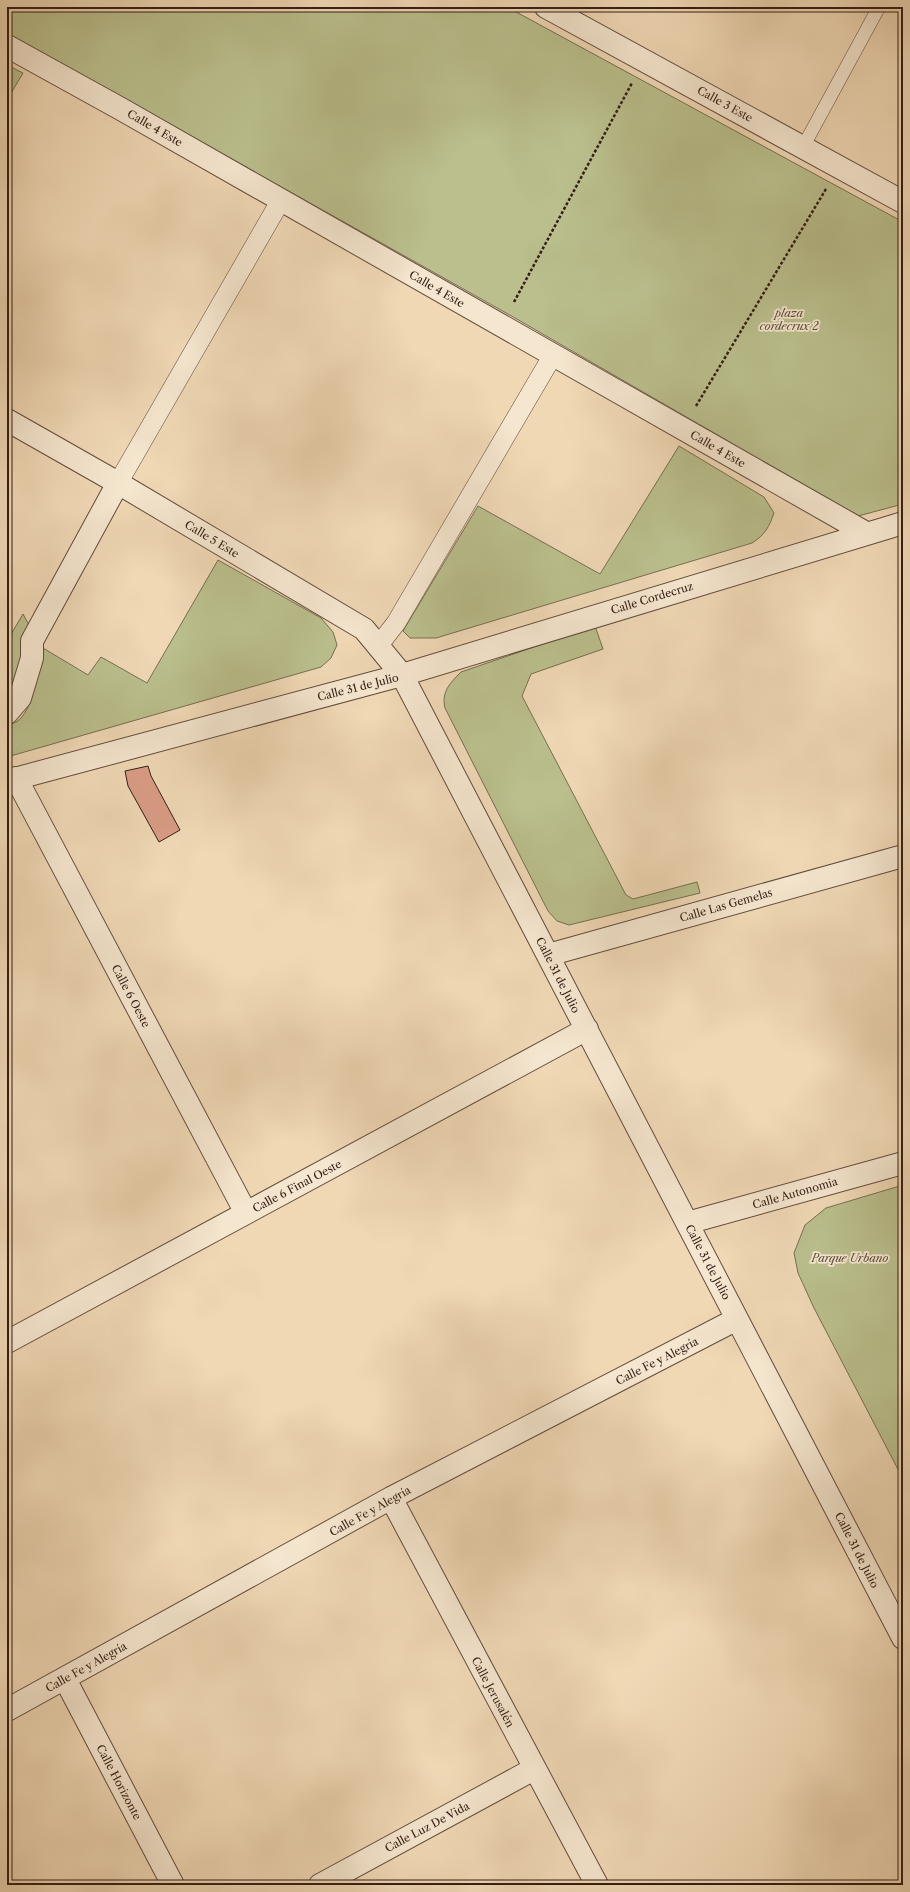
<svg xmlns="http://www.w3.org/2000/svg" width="910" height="1892" viewBox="0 0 910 1892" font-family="'Libre Caslon Text',serif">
<rect width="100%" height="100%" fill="#f0d8b5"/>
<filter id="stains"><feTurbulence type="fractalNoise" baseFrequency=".005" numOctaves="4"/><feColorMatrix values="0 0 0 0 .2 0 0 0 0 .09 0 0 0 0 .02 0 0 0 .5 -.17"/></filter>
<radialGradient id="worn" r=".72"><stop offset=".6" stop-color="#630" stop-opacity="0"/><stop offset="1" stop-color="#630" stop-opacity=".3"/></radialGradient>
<path fill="#babf8d" stroke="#776e52" d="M7 7H507L903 222V504L858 516 508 314 7 33Z
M7 65 23 73 7 100Z
M679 446 764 497 774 513C769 527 765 535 752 543L436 638H410L403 631 478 506 600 574Z
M218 560 321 618 333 632 337 645 331 658 321 667 7 757V725C10 724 14 723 16 722 33 713 40 665 43 648L88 675 101 657 147 683Z
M23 614 29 625 19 679 7 701V641Z
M595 626 603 649 531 674 522 696 626 895 633 899 697 882 700 893 569 925 557 921 548 911 445 708C441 692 450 683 461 672Z
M903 1185V1479L814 1308 798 1273 794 1253 805 1225 826 1208Z"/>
<path fill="#d99c86" stroke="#341e17" d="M148 766 151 776 180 830 159 842 128 786 125 771Z"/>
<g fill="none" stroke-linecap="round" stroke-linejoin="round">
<defs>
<path id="service" d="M803 147 879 7"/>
<path id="pedestrian" d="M118 483 281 200
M378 646 396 623 553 355"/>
<path id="minor" d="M546 7 903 202
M7 46 121 109 866 533
M7 420 118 483 364 629 402 675 903 1638
M7 713 20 698 32 658V641L118 483
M16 778 246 1213
M7 781 402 675 903 523
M548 955 903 856
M687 1223 903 1163
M7 1342 587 1029
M391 1498 597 1885
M65 1679 173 1885
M7 1710 391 1498 737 1319
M320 1885 534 1769"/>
</defs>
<use href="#service" stroke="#634c3e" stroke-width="14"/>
<use href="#pedestrian" stroke="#634c3e" stroke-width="20"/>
<use href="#minor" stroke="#634c3e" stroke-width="24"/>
<path stroke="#341e17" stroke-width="2.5" stroke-dasharray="3 2" stroke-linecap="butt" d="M514 302 632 83
M696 406 826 189"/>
<use href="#service" stroke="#f5e6cf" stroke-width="13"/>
<use href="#pedestrian" stroke="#f5e6cf" stroke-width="19"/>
<use href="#minor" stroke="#f5e6cf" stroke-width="22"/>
</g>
<g text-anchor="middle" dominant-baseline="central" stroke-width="3.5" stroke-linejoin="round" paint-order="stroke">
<g font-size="11" fill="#341e17" stroke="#f5e6cf">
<text transform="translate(725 104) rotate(29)">Calle 3 Este</text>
<text transform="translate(155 128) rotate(30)">Calle 4 Este</text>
<text transform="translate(437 289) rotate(30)">Calle 4 Este</text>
<text transform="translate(718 449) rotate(30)">Calle 4 Este</text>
<text transform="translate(212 539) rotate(31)">Calle 5 Este</text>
<text transform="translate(652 598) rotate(-17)">Calle Cordecruz</text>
<text transform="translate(358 687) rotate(-14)">Calle 31 de Julio</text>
<text transform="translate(726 905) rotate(-16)">Calle Las Gemelas</text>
<text transform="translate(558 975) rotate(63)">Calle 31 de Julio</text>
<text transform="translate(131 996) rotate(62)">Calle 6 Oeste</text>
<text transform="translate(297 1186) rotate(-28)">Calle 6 Final Oeste</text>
<text transform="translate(795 1193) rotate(-16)">Calle Autonomia</text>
<text transform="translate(708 1262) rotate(62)">Calle 31 de Julio</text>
<text transform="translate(657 1361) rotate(-27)">Calle Fe y Alegría</text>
<text transform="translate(370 1511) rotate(-29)">Calle Fe y Alegría</text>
<text transform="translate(857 1550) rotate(63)">Calle 31 de Julio</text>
<text transform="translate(86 1667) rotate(-29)">Calle Fe y Alegría</text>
<text transform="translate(493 1692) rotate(62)">Calle Jerusalén</text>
<text transform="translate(119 1782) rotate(62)">Calle Horizonte</text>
<text transform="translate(427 1827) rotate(-28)">Calle Luz De Vida</text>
</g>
<g font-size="11" font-style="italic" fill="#5c4e3a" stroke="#f5e6cf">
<text x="789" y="313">plaza<tspan x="789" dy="13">cordecrux 2</tspan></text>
<text x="850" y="1258">Parque Urbano</text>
</g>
</g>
<rect width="910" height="1892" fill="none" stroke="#f0d8b5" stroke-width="24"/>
<rect x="8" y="8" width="894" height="1876" fill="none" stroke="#341e17" stroke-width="2"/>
<rect x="12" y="12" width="886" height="1868" fill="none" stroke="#341e17"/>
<rect width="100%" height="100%" filter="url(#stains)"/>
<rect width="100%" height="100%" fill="url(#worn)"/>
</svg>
